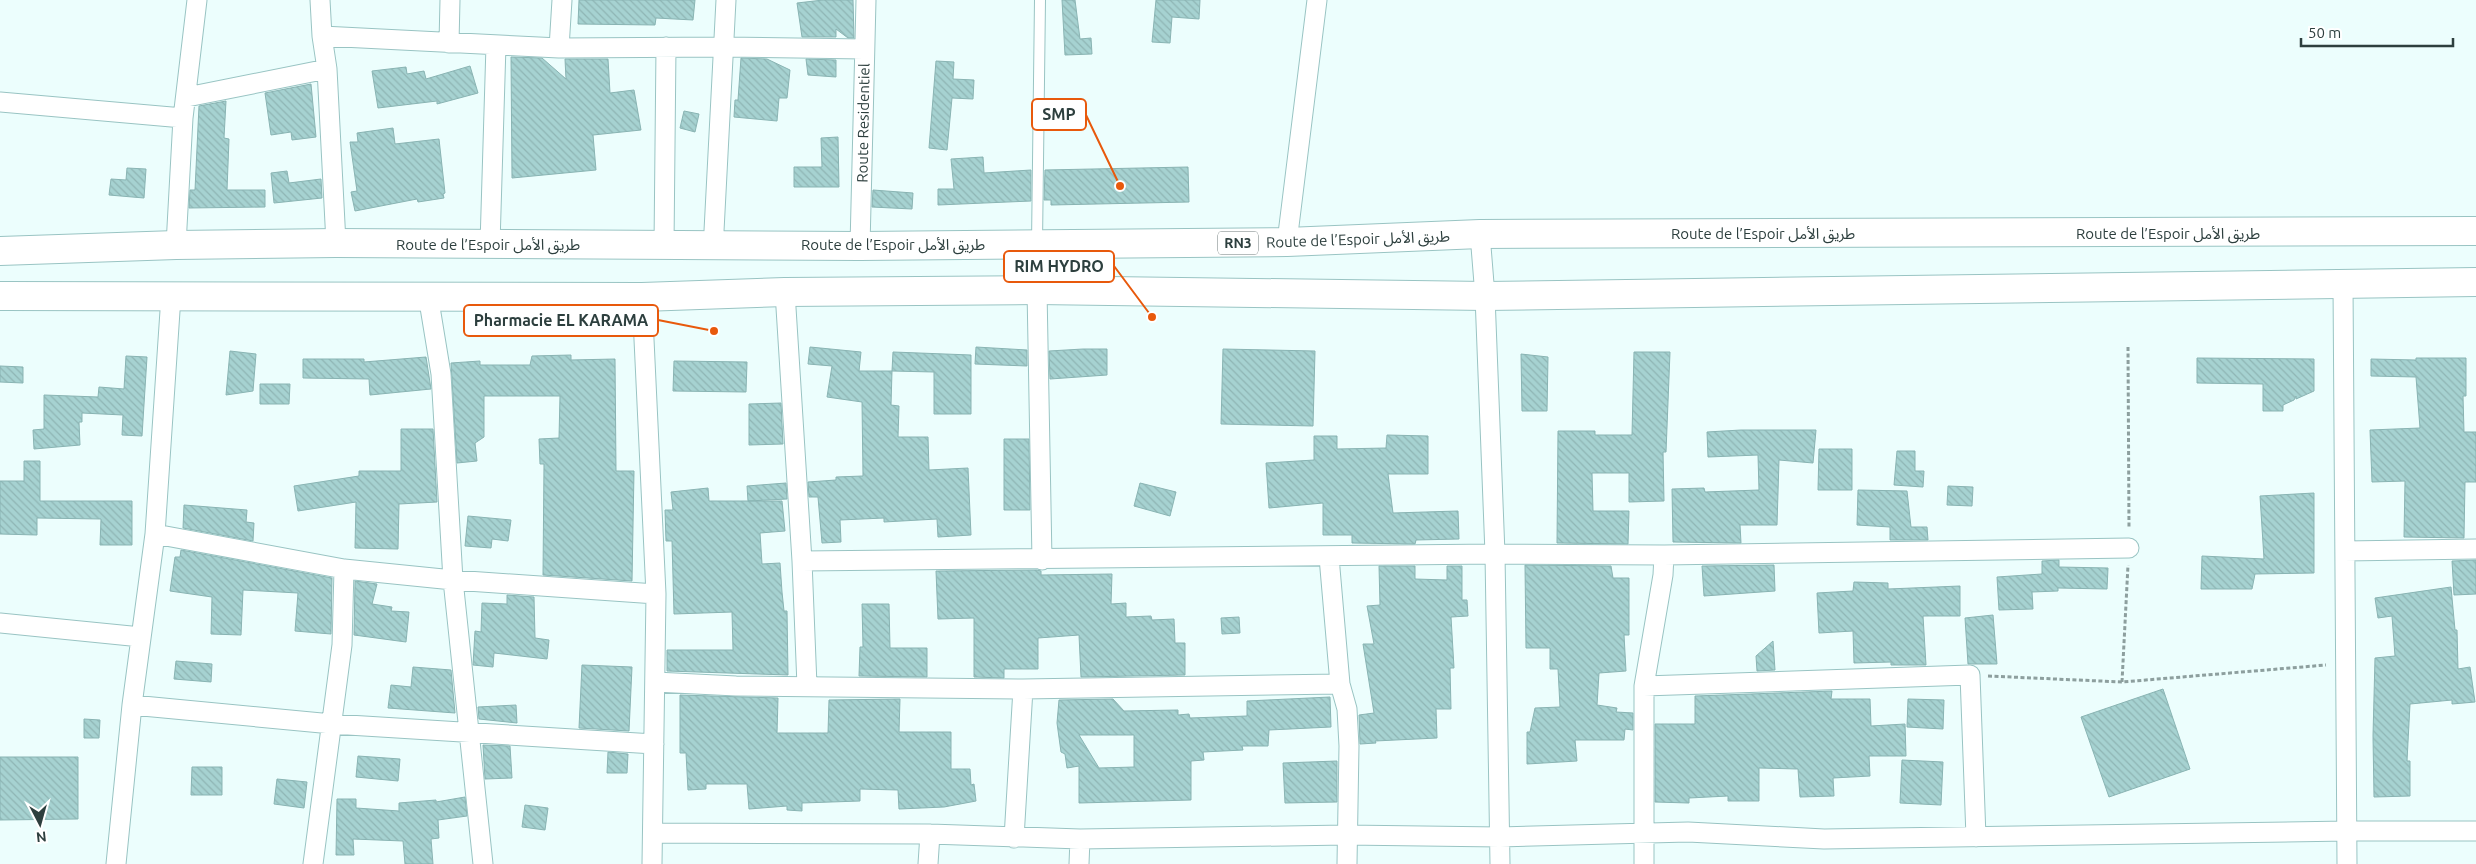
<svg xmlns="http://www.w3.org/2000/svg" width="2476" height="864" viewBox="0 0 2476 864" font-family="Ubuntu,'Noto Sans Arabic',sans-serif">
<defs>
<pattern id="building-back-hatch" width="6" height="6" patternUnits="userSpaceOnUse" patternTransform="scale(1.25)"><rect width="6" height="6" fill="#a6d2d1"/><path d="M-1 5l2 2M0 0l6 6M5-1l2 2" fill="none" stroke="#8fb5b4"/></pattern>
</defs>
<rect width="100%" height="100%" fill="#ecfefd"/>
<path fill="url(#building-back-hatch)" stroke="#89b4b3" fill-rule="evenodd" d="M579 0H695L693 20 656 18 655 25 578 24Z
M823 0H853L854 38H848L836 29V37H802L797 3Z
M1062 0H1075L1080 39 1091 38 1092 54 1065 55Z
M1156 0H1200L1199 19 1172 17 1170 43 1152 42Z
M511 57 542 58 566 79 565 59H608L610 93 634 90 641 130 593 135 596 170 512 178Z
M741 58 767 59 790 70 787 98H779L777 121 734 117 735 100H738Z
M806 59 836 60V77L808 75Z
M936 61 954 62 953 79 974 80 973 99 952 98 947 150 929 148Z
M470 66 478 93 437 104V101L378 108 372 71 406 67 407 74 424 71 426 79Z
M311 84 316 137 292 140 291 132 271 135 265 93Z
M226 101 224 138 229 139 227 190H265V207L189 208 190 190H195L199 106Z
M684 111 699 114 695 132 680 128Z
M393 128 395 144 439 139 445 193 443 194 444 198 418 202 417 199 355 211 351 192 357 191 350 142H358L357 133Z
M838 137 839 187H794V167H822L821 138Z
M983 157 984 173 1031 170V201L938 205V189H954L951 159Z
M1188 167 1189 202 1051 205V200H1044L1045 170Z
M127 168 146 169 144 198 109 195 111 179 126 180Z
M287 171 289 183 321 179 322 198 274 203 271 173Z
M873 190 913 193 912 209 872 207Z
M810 347 861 352 859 371H892L891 405 899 406 898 437H928L929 470 968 468 971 535 938 537 937 519 884 522V518L840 520 841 542 822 543 818 497H809L808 482 836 480V477L863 476 862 402 827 397 832 366 808 364Z
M976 347 1027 350V366L975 364Z
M1083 349H1107V375L1050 379 1049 351Z
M1223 349 1315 351 1313 426 1221 424Z
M230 351 256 354 253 391 226 395Z
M893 352 971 355V414H934V372L892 371Z
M1634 352H1670L1666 452H1663L1664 501 1629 502V473H1592L1593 511H1629L1628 544 1557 543 1558 431H1595V435H1632Z
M1521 354 1548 357 1547 411H1522Z
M571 355V360L615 359 616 471H634L632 581 543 575 544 464H540L539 439 559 438 560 396H484V437L475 443 477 461 457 463 451 363 480 361V365H530L532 356Z
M126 356 147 357 142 436 122 435 123 415 82 413V422H79L80 445 34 449 33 430 44 429V395L98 397 99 387 124 389Z
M426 357 431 389 370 395 369 379 303 378V359H364V362Z
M2197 358 2314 359V391L2296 399V396L2294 400 2283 405V411H2263V384L2197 383Z
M2416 358H2466V396H2463L2464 432H2476V482H2465L2464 538 2404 537 2405 481 2372 482 2370 430 2420 428 2416 377 2371 376V359L2416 360Z
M674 361 747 362 746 392 673 391Z
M0 366 23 367V383L0 382Z
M260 384H290L289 404H260Z
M781 403 783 444 749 445V404Z
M401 429H433L437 502 399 504 398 549 355 548 356 502 298 511 294 486 359 476V471H401Z
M1741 430H1816L1813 463 1779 460 1777 525H1740L1741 543 1673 542 1672 489 1704 488 1705 492 1759 490 1758 455 1708 457 1707 432Z
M1387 435 1428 436V474H1388L1393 513 1458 511 1459 539 1416 540 1415 544 1352 543V535H1323V503L1269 508 1266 463 1314 460V436H1337V449L1386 448Z
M1004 439H1029L1030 510H1004Z
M1819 449H1852V490H1818Z
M1897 451H1915V471H1924L1923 487 1894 485Z
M24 461H40V501H132V545H100L101 519 37 518V535L0 534V481H24Z
M786 483 787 499 748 501 747 486Z
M1140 483 1176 492 1170 516 1134 506Z
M1948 486 1973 487 1972 506 1947 505Z
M708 488 709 501H782L785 531 760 533 762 564 780 563 782 592 784 611H787L788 675 667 671V650H733L732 612 674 614 672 541H666L665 510H673L671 492Z
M1858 490 1907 491 1911 527H1927L1928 540H1890V527L1857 525Z
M2314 493V573L2255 574 2252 589H2201L2202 556 2264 559 2260 496Z
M184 505 247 510 246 522 254 523 253 541 183 528Z
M468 516 511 520 508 541 492 539 491 548 465 546Z
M181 550 332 578 331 634 295 631 298 593 243 590 241 635 211 634 212 597 170 591 175 557H180Z
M2059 560V567L2108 568 2107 589 2058 588V591L2032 592 2033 609 1999 610 1997 577 2042 574V561Z
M2476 560V594L2454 595 2452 561Z
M1525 565 1611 566 1613 578H1629V635H1624L1626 671 1599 673 1597 705 1617 708 1616 712 1633 713V730L1625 729 1624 740H1575L1577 761 1527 764V732H1530L1535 708 1560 707 1558 669H1550V648H1526Z
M1774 565 1775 591 1704 596 1702 566Z
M1379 566H1415V579L1447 580V566H1462V600H1467L1468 616 1451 617 1454 668H1450L1451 709H1436L1437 738 1375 741 1376 743 1360 744 1359 715 1374 713 1363 644H1374L1367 606 1380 605Z
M1037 570 1041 571V575L1112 574 1111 604 1126 603V617L1151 616 1152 620 1174 619 1175 643H1185V675L1081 677 1079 635 1038 638V669H1004V678L974 677V618L938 619 936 571Z
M355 581 377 584 372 604 392 607 391 611 409 612 406 642 354 635Z
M1854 582 1888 583V589L1960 586V616H1923L1926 665H1891V662L1854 663 1853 631 1819 633 1817 593 1853 591Z
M2451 587 2455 630H2457L2458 669 2470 667 2475 702 2452 704V700L2410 704 2407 761H2410V796L2374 797 2373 736 2375 658 2395 656 2392 616 2378 618 2375 598Z
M507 595 534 597 535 638 549 640 547 659 494 653 493 667 473 665 475 631 481 632 482 603 507 604Z
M862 604H889L890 648H927V677L859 676 860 647H863Z
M1993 615 1997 664H1968L1965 618Z
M1239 617 1240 633 1222 634 1221 618Z
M1773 641 1775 670 1757 671 1756 656Z
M176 661 212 664 211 682 174 679Z
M582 665 632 667 629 731 579 728Z
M413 667 451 670 455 713 388 708 391 685 411 687Z
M2163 689 2190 769 2109 797 2081 717Z
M1832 691 1831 699H1870L1871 726 1905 724 1906 756H1869L1870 776 1833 778 1834 796 1800 797 1798 769 1759 768V801H1728V796L1689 798V803L1655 802V724H1695V696Z
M680 695 778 698 777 733H828L829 700 900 699 899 732H951V769H970L971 785 974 784 976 801 944 807 899 809 898 790 860 789V801L802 803V811L787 810V806L749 809 747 784H706V789L688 790 686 753H680Z
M1330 697 1331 727 1269 730 1268 746H1242L1243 750 1203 752 1204 760 1191 761V800L1079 803V766L1067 768 1065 754 1061 752 1057 723 1059 700 1113 699 1124 711 1178 710V715L1189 714 1190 718 1247 716V701ZM1079 735H1134V767L1099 768Z
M1908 699 1944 700 1943 729 1907 727Z
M516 705 517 723 479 719 478 707Z
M84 719 100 720 99 738H84Z
M483 745 510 746 512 778 485 779Z
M608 752 628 754 627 773H607Z
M358 756 400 759 398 781 356 777Z
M0 757H78V819L0 820Z
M1902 760 1943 762 1941 805 1900 803Z
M1337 761V802L1285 803 1283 763Z
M192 767H222V795H191Z
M277 779 307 782 304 808 274 804Z
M465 797 467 816 438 820 439 838 431 839 433 864H405L403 841 353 839 354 855H336L337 799H356V808L399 811V803L436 800V802Z
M525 805 548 808 545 830 522 827Z"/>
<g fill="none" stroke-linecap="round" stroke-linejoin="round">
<defs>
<path id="lane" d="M1037 243 1040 0"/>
<path id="street" d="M320 0 322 36
M449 43 450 0
M559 48 562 0
M187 97 327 69
M0 102 183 118
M1480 234 1485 296 1495 554 1500 864
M1287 242 1317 0
M336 243 327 69 322 36 559 48 725 47 864 49
M490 244 496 45
M176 245 183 118 197 0
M664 245 666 47
M716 245 714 231 726 0
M860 246 866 0
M2343 284 2347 864
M1037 290 1042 560
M785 292 802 561 807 686
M428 295 441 374 453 580 483 864
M642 297 656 594 652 864
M155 534 344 569 453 580 656 594
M2345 551 2476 549
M1329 557 1340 684 1347 709 1349 746 1347 864
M802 561 1495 554 1664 555 2129 548
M0 623 141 637
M655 682 736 686 1023 689 1340 684
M1644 686 1970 675 1976 837
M132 705 332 724 654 744
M653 833 930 834 1080 839 1346 835 1500 837 1688 832 1824 839 2347 831H2476
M1014 838 1023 689
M116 864 132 705 155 534 171 296
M313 864 342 645 344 569
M928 864 930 834
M1079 864 1080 839
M1644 864V686L1663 575 1664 555"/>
<path id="highway" d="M0 251 176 245 336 243 860 246 1287 242 1480 234 2476 231
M0 296 642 297 785 292 1037 290 1485 296 2476 282"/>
</defs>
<use href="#lane" stroke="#99c4c3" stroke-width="12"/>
<use href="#street" stroke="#99c4c3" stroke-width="21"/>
<use href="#highway" stroke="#99c4c3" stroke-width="30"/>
<path stroke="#8d9f9e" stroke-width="3" stroke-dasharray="4 2.5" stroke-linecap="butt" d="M2128 347 2129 529
M1988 676 2122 682 2326 665
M2122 682 2128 565"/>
<use href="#lane" stroke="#fff" stroke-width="10"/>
<use href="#street" stroke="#fff" stroke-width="19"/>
<use href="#highway" stroke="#fff" stroke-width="28"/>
</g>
<g text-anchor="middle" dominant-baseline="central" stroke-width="4.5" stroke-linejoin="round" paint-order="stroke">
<rect fill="#fff" stroke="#6c7978" stroke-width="1" x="1218" y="231.5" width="40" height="23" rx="4"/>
<g font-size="14" font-weight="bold" fill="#2d3f3e">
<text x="1238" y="243">RN3</text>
</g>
<g font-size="15" fill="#2d3f3e" stroke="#fff">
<text transform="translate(863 123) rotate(-89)">Route Residentiel</text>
<text x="1763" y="233">Route de l’Espoir طريق الأمل</text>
<text x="2168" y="233">Route de l’Espoir طريق الأمل</text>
<text transform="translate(1358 239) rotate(-2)">Route de l’Espoir طريق الأمل</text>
<text x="488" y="244">Route de l’Espoir طريق الأمل</text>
<text x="893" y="244">Route de l’Espoir طريق الأمل</text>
</g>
</g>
<path fill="none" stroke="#e8590c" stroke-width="2" d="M1120 186L1086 115M1152 317L1114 266M714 331L658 320"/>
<g fill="#e8590c" stroke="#fff" stroke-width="2">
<circle cx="1120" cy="186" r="5"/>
<circle cx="1152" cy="317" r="5"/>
<circle cx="714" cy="331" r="5"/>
</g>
<g fill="#fff" stroke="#e8590c" stroke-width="2">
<rect x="1032" y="99" width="54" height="31" rx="5"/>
<rect x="1004" y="251" width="110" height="31" rx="5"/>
<rect x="464" y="305" width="194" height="31" rx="5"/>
</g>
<g font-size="16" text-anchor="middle" font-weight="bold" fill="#2d3f3e">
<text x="1059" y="120">SMP</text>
<text x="1059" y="272">RIM HYDRO</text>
<text x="561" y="326">Pharmacie EL KARAMA</text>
</g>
<g transform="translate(40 824) rotate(174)" stroke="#ffffff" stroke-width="4" paint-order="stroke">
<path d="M0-4L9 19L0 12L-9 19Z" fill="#2d3f3e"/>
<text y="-8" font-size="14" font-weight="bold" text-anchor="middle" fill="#2d3f3e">N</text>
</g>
<path d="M2301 38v8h152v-8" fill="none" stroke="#2d3f3e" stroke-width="2.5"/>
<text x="2308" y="38" font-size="15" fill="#2d3f3e" stroke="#ffffff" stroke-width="4" paint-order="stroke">50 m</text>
</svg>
